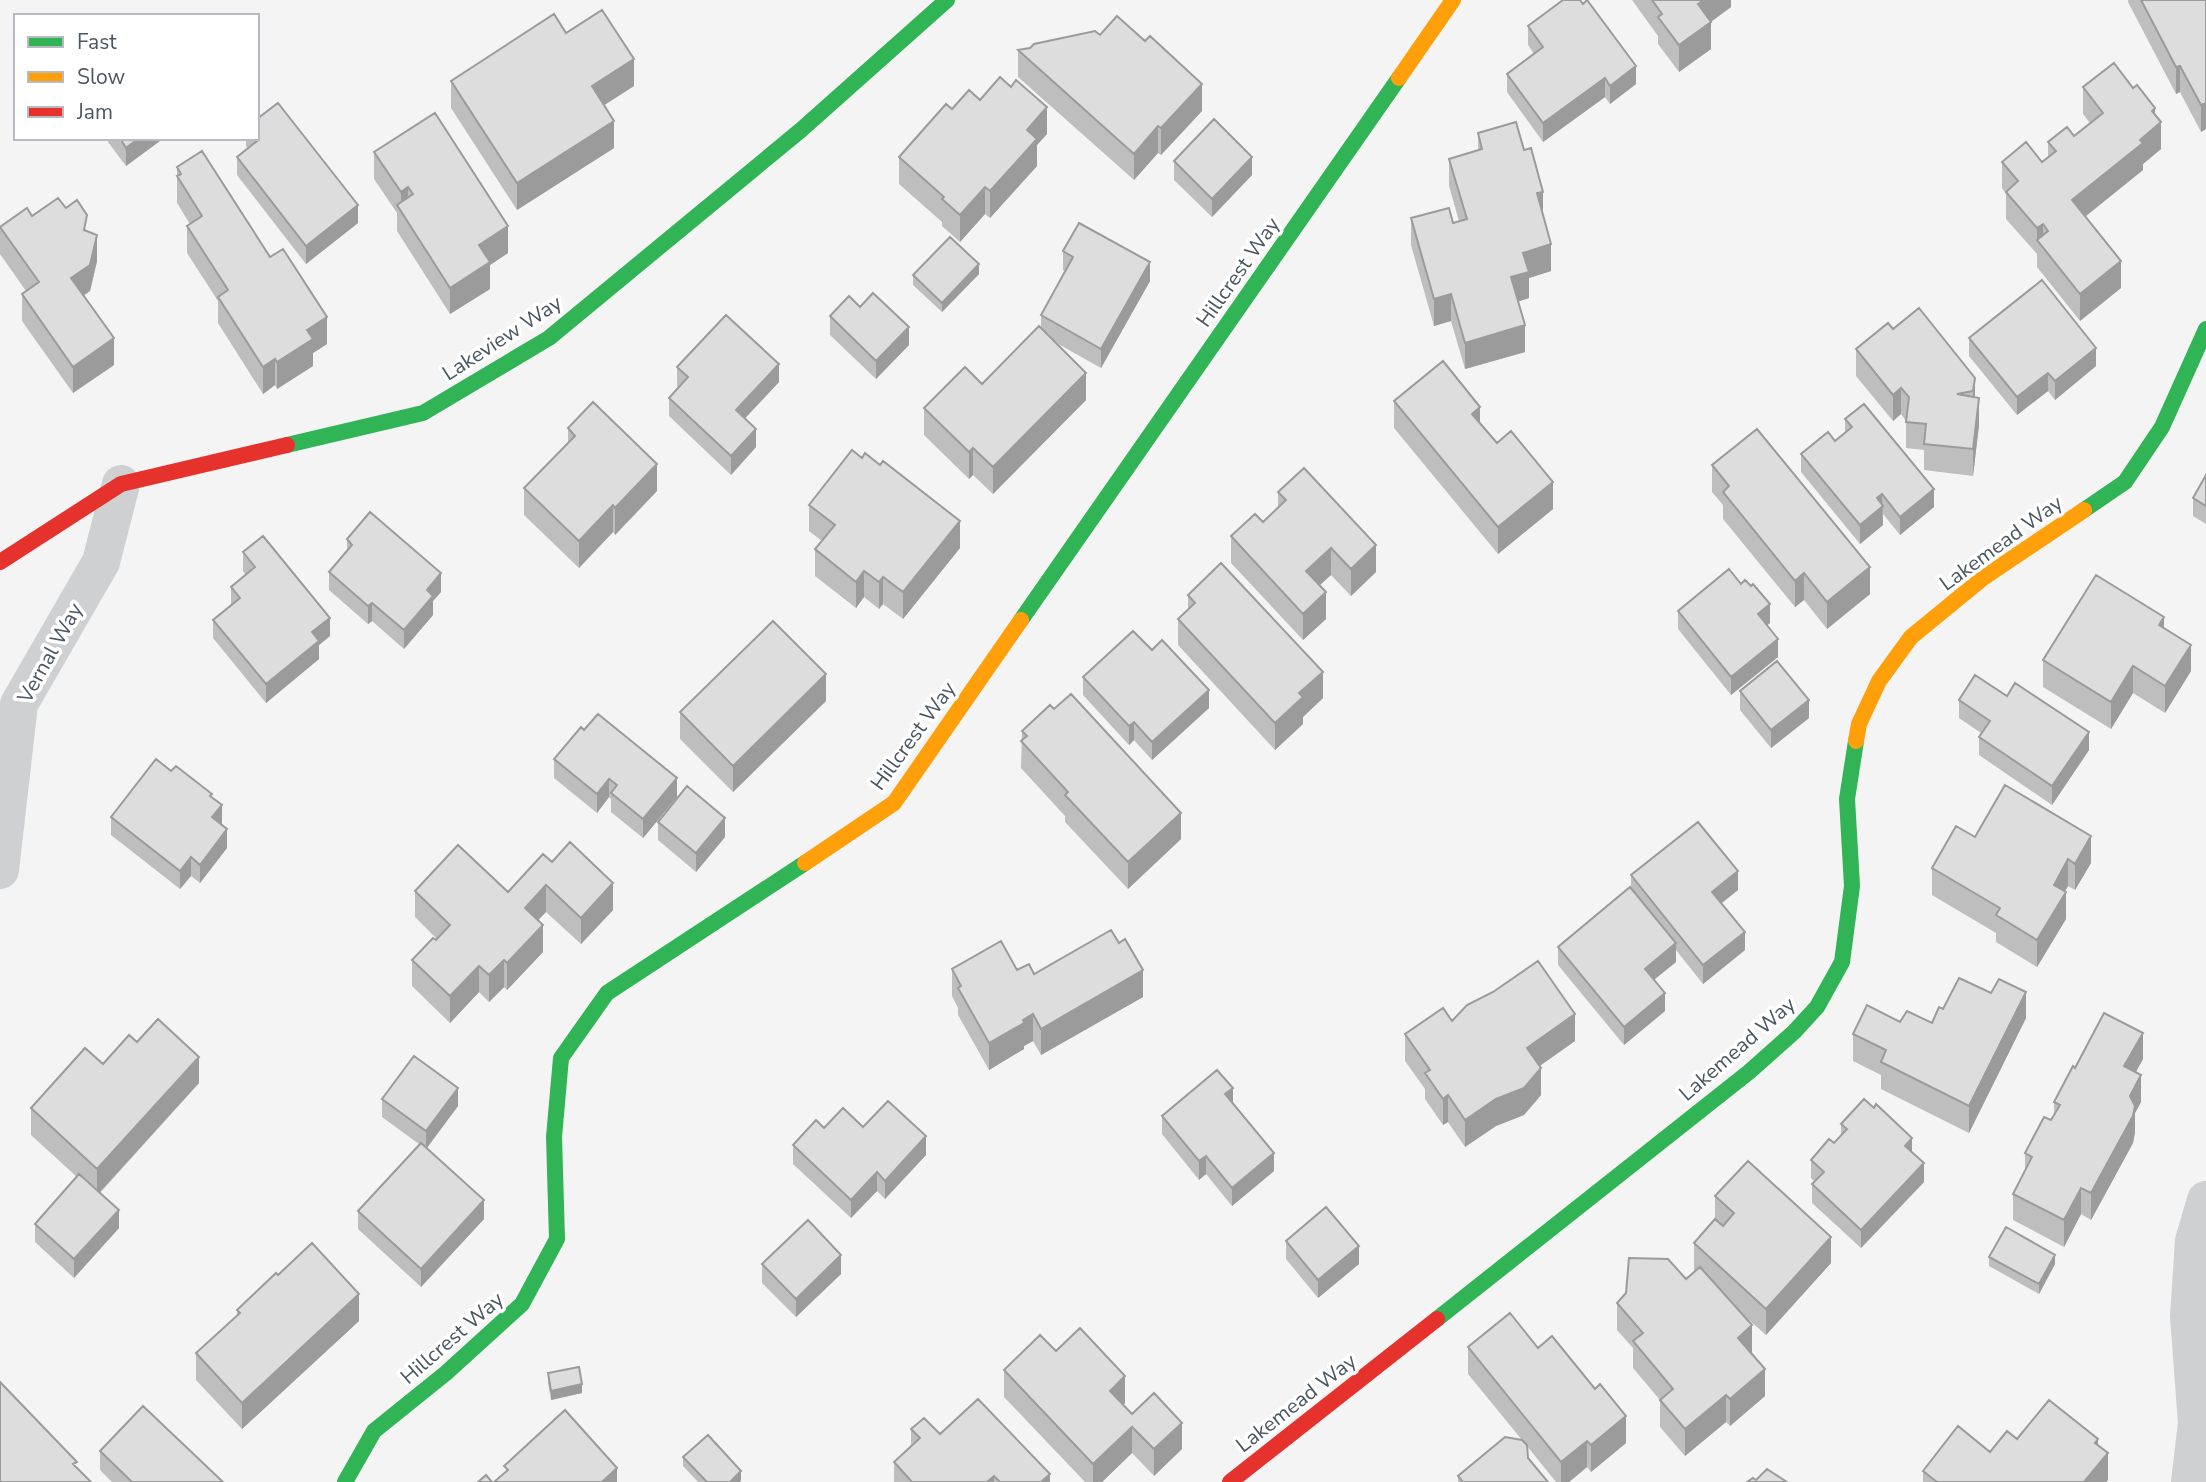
<svg xmlns="http://www.w3.org/2000/svg" width="2206" height="1482" viewBox="0 0 2206 1482" font-family="'Nunito Sans',sans-serif">
<rect width="100%" height="100%" fill="#f4f4f4"/>
<g fill="none" stroke-linecap="round" stroke-linejoin="round">
<path stroke="#ced0d2" stroke-width="38" d="M0 870 19 704 101 562 121 484
M2190 1482 2197 1423 2189 1316 2194 1241 2206 1200"/>
<path stroke="#30b455" stroke-width="16" d="M287 445 423 413 549 338 801 130 947 0
M2084 510 2125 482 2162 427 2206 329
M1021 620 1399 78
M1437 1319 1749 1072 1794 1032 1817 1007 1842 962 1852 886 1847 799 1856 741
M345 1482 374 1431 446 1373 522 1304 557 1239 554 1137 561 1058 607 993 805 863"/>
<path stroke="#ff9f0a" stroke-width="16" d="M1399 78 1453 0
M1856 741 1859 724 1879 681 1911 637 1983 578 2084 510
M805 863 894 803 1021 620"/>
<path stroke="#e5322d" stroke-width="16" d="M0 562 121 484 287 445
M1230 1482 1437 1319"/>
</g>
<path fill="#bebebf" d="M1632 0H1731V7L1711 22V49L1679 72 1658 44V36Z
M2128 0H2206V129L2201 132 2180 92 2176 94 2128 2Z
M1528 26 1636 84 1610 104 1605 97 1543 142 1507 92V74L1534 54 1528 45Z
M566 33 634 86 604 105 614 148 517 210 451 108V81Z
M1100 35 1202 111 1161 155 1158 153 1134 180 1018 77V50Z
M2083 87 2155 115 2161 149 2143 164V170L2085 217 2121 288 2080 321 2037 267V254L2006 219V194L2002 188V162H2042L2048 158V142L2074 136 2090 123 2083 114Z
M980 100 1047 134 1037 145V166L990 218 985 214 960 242 942 226V222L899 184V157L952 109Z
M1478 133 1543 213 1551 271 1529 278V298L1518 301 1525 352 1465 369 1451 321 1434 326 1411 245V218L1453 223 1459 221 1449 186V159L1478 151Z
M108 138H164L126 166 108 142Z
M246 138H257L358 223 306 264 237 175V157L248 148 246 146Z
M374 152 508 253 490 265V289L450 314 397 231V213L374 179Z
M1174 161 1252 175 1212 217 1174 180Z
M177 167 327 344 313 353V366L277 389 275 385 263 394 218 323V301L187 253V226L190 224 177 203Z
M66 208 87 231 97 261 90 291 83 296 114 365 73 393 22 321V294L26 291 0 254V227L32 216Z
M1063 251 1150 281 1101 368 1053 341 1086 400 993 494 973 475 969 479 924 435V408L982 384 1041 328V315L1065 271 1063 270Z
M979 274 942 312 913 285V275Z
M860 307 909 345 876 379 830 335V316Z
M1893 329 1975 378V398L1979 425 1973 476 1924 470V450L1906 448V421L1901 414 1893 421 1856 376V349Z
M1969 338 2096 366 2055 400 2048 391 2017 415 1969 356Z
M677 367 779 382 745 418 756 447 731 475 669 416V398L678 387 677 386Z
M1394 401 1553 509 1498 554 1394 428Z
M1845 419 1934 507 1900 535 1883 514V525L1860 544 1801 472V454L1835 441 1845 433Z
M568 428 657 491 615 535 613 532 579 568 524 515V488L568 443Z
M1712 465 1870 594 1827 629 1804 600 1795 607 1723 519V505L1712 492Z
M2206 475V524L2193 516V498Z
M1278 492 1376 572 1351 596 1331 575 1319 585 1326 619 1303 640 1231 563V536L1263 522 1278 507Z
M809 505 960 548 903 619 883 604 879 609 864 597 856 608 815 576V549L822 541 809 531Z
M347 539 441 592 433 601V615L404 649 372 621 368 624 329 590V572L347 551Z
M243 552 330 636 319 645V659L266 703 213 638V620L231 606V587L246 575 243 571Z
M1188 595 1323 698 1303 717V724L1275 750 1178 645V619L1188 610Z
M1678 611 1770 623 1767 625 1778 657 1731 695 1678 629Z
M2164 628 2191 671 2165 713 2133 693 2111 729 2043 687V660Z
M1083 677 1209 708 1152 760 1134 740 1129 745 1083 695Z
M1740 691 1809 718 1771 748 1740 710Z
M1959 700 2089 750 2052 805 1979 755V737L1981 733 1959 718Z
M826 701 733 792 680 739V712Z
M1022 731 1181 839 1128 889 1065 822V816L1021 768Z
M554 759 677 797 643 838 611 812V799L609 797 597 813 554 778Z
M171 771 212 798 222 824 227 848 200 883 191 876 180 889 111 835V817Z
M658 822 725 837 696 872 658 840Z
M1975 837 2091 863 2075 890 2068 886 2065 891 2066 919 2037 967 1996 942V933L1932 895V868Z
M552 862 613 910 581 944 546 912 538 920 543 952 507 990 504 987 489 1002 479 992 450 1023 412 986V960L437 939 415 917V891L508 892Z
M1631 875 1738 890 1721 903 1745 950 1703 984 1676 950V962L1654 980 1665 1011 1624 1045 1558 965V947L1631 889Z
M952 969 1017 970 1143 997 1041 1055 1033 1041 1024 1046V1049L989 1070 958 1015V1008L952 996Z
M1943 1009 2026 1018 1969 1133 1881 1089V1075L1853 1061V1034L1932 1023Z
M1452 1021 1575 1041 1539 1066 1541 1095 1524 1115 1496 1126 1465 1147 1448 1122 1443 1125 1425 1099V1089L1405 1061V1034Z
M137 1042 199 1083 100 1193 119 1228 74 1278 35 1242V1224L77 1177 31 1135V1108Z
M2143 1059 2136 1072 2141 1102 2135 1113V1132L2133 1143 2091 1220 2081 1214 2064 1247 2013 1220V1194L2025 1171V1153L2051 1120 2054 1116V1102L2075 1068Z
M382 1099 458 1106 427 1148 484 1219 421 1287 358 1229V1211L419 1144 382 1117Z
M1162 1116 1274 1171 1232 1206 1206 1174 1199 1180 1162 1134Z
M1841 1124 1912 1152 1924 1182 1861 1248 1812 1203V1184L1815 1182 1811 1178V1160L1834 1143 1841 1135Z
M863 1127 926 1155 885 1199 877 1191 851 1218 793 1164V1145L824 1128Z
M1715 1196 1831 1263 1766 1335 1740 1312 1752 1352 1751 1353 1765 1396 1730 1426 1726 1422 1685 1456 1660 1427V1400L1633 1368V1348L1617 1330V1303L1686 1279 1695 1271 1694 1270V1243L1715 1219Z
M1286 1241 1359 1264 1318 1298 1286 1259Z
M1989 1257 2055 1264 2039 1294 1989 1266Z
M762 1264 841 1274 796 1317 762 1283Z
M278 1275 359 1321 242 1429 196 1380V1353L237 1315V1310Z
M1468 1347 1538 1348 1626 1443 1591 1472 1587 1467 1569 1482H1556L1527 1446 1528 1458 1548 1482H1458V1476L1522 1440 1468 1374Z
M1056 1351 1125 1403 1123 1405 1132 1414 1182 1449 1154 1476 1132 1453 1102 1482H1085L1004 1397V1370Z
M548 1373 582 1393 551 1400 548 1383Z
M911 1429 940 1434 1050 1482H894V1462L911 1445Z
M2017 1439 2098 1444 2108 1480 2106 1482H1923V1471L1990 1452Z
M100 1451 223 1482H112L100 1470Z
M683 1457 741 1480 740 1482H698L683 1466Z"/>
<path fill="#9b9b9b" d="M1704 0H1731V7L1698 31V4Z
M1711 22V49L1679 72V45Z
M634 59V86L592 113V86Z
M1636 66V84L1610 104V86Z
M2180 66V92L2176 94V67Z
M1605 78V97L1543 142V123Z
M1202 84V111L1161 155V128Z
M2206 103V129L2201 132V105Z
M1047 107V134L1037 145V166L990 218V191L1027 130Z
M2155 108V127L2161 122V149L2143 164V170L2072 227V200L2140 140 2152 111Z
M614 121V148L517 210V183Z
M1158 126V153L1134 180V154Z
M139 138H164L126 166V148Z
M1252 157V175L1212 217V199Z
M408 187V214L401 211V192Z
M985 187V214L960 242V215Z
M1543 192V218L1537 193Z
M358 205V223L306 264V246Z
M2043 224V247L2037 240V228Z
M508 226V253L490 265V289L450 314V288L479 245Z
M97 235V261L90 291 71 304V278Z
M1551 244V271L1529 278V298L1511 304V277L1523 253Z
M2121 261V288L2080 321V294Z
M1150 262V281L1101 368V349Z
M979 264V274L942 312V303Z
M1451 294V321L1434 326V299Z
M327 317V344L313 353V366L277 389V362L307 330Z
M1525 325V352L1465 369V343Z
M909 327V345L876 379V361Z
M114 338V365L73 393V367Z
M2096 348V366L2055 400V381Z
M275 359V385L263 394V367Z
M779 364V382L736 428V410Z
M1086 373V400L993 494V467Z
M2048 373V391L2017 415V397Z
M1975 378V405L1973 418V391Z
M1901 388V414L1893 421V395Z
M1979 398V425L1973 476V449Z
M1480 407V434L1472 414Z
M756 429V447L731 475V456Z
M973 448V475L969 479V452Z
M657 464V491L615 535V508Z
M1553 482V509L1498 554V527Z
M1934 489V507L1900 535V517Z
M1882 494 1883 525 1860 544V525L1877 498Z
M613 505V532L579 568V541Z
M960 521V548L903 619V592Z
M1376 545V572L1351 596V569Z
M1331 548V575L1306 598V571Z
M1870 567V594L1827 629V602Z
M864 571V597L856 608V582Z
M441 573V592L433 601V615L404 649V630L427 590Z
M1804 573V600L1795 607V581Z
M883 577V604L879 609V582Z
M1326 592V619L1303 640V614Z
M372 603V621L368 624V606Z
M1770 604V623L1758 633V614Z
M2164 617V644L2159 625Z
M330 618V636L319 645V659L266 703V684L312 632Z
M1778 639V657L1731 695V677Z
M2191 645V671L2165 713V686Z
M2133 666V693L2111 729V702Z
M1323 672V698L1303 717V724L1275 750V723L1299 693Z
M826 674V701L733 792V766Z
M1209 690V708L1152 760V742Z
M1809 700V718L1771 748V730Z
M1134 722V740L1129 745V726Z
M2089 732V750L2052 805V786Z
M677 778V797L643 838V819Z
M609 779V797L597 813V794Z
M222 805V824L212 836V817Z
M1181 813V839L1128 889V862Z
M725 818V837L696 872V853Z
M227 829V848L200 883V865Z
M2091 836V863L2075 890V864Z
M191 857V876L180 889V871Z
M2068 859V886L2054 911V885Z
M1738 871V890L1712 911V892Z
M613 883V910L581 944V918Z
M546 885V912L525 934V908Z
M2066 892V919L2037 967V940Z
M543 925V952L507 990V963Z
M1745 932V950L1703 984V965Z
M1676 943V962L1645 987V969Z
M504 960V987L489 1002V975Z
M479 966V992L450 1023V996Z
M1143 970V997L1041 1055V1029Z
M2026 992V1018L1969 1133V1106Z
M1665 993V1011L1624 1045V1027Z
M1033 1014V1041L1024 1046V1049L989 1070V1043L1023 1020Z
M1575 1014V1041L1527 1075V1048Z
M2143 1033V1059L2124 1093V1066Z
M199 1057V1083L97 1195V1169Z
M1541 1068V1095L1524 1115 1496 1126 1465 1147V1120Z
M2141 1075V1102L2135 1113V1132L2133 1143 2091 1220V1193L2130 1096Z
M458 1088V1106L426 1149V1131Z
M1233 1088V1107L1225 1094Z
M1448 1095V1122L1443 1125V1099Z
M926 1136V1155L885 1199V1181Z
M1912 1138V1156L1905 1146Z
M1274 1153V1171L1232 1206V1188Z
M1206 1156V1174L1199 1180V1161Z
M1924 1163V1182L1861 1248V1230Z
M877 1172V1191L851 1218V1200Z
M2081 1188V1214L2064 1247V1220Z
M484 1200V1219L421 1287V1269Z
M119 1210V1228L74 1278V1259Z
M1831 1237V1263L1766 1335V1309Z
M1359 1246V1264L1318 1298V1280Z
M841 1255V1274L796 1317V1299Z
M2055 1255V1264L2039 1294V1284Z
M359 1294V1321L242 1429V1403Z
M1752 1325V1352L1738 1364V1338Z
M1765 1369V1396L1730 1426V1399Z
M1125 1376V1403L1110 1418V1391Z
M582 1384V1393L551 1400V1391Z
M1726 1395V1422L1685 1456V1429Z
M1626 1416V1443L1591 1472V1445Z
M1182 1423V1449L1154 1476V1449Z
M1132 1427V1453L1102 1482H1093V1464Z
M2098 1439V1465L2108 1453V1480L2106 1482H2084L2095 1443Z
M1587 1441V1467L1569 1482H1561V1462Z
M617 1468V1482H602Z
M741 1471V1480L740 1482H730Z
M1050 1474V1482H1041Z
M994 1476V1482H987Z"/>
<path fill="#ddddde" stroke="#9b9b9b" stroke-width="2" d="M1563 0H1580L1583 4 1587 0 1636 66 1610 86 1605 78 1543 123 1507 74 1543 47 1528 26Z
M1652 0H1704L1698 4 1711 22 1679 45 1658 17 1662 14Z
M2141 0H2206V103L2201 105 2180 66 2176 67Z
M602 10 634 59 592 86 614 121 517 183 451 81 554 14 566 33Z
M1117 16 1145 41 1150 36 1202 84 1161 128 1158 126 1134 154 1018 50 1030 48 1034 44 1095 31 1100 35Z
M2114 63 2133 88 2137 85 2155 108 2152 111 2161 122 2140 140 2143 143 2072 200 2121 261 2080 294 2037 240 2048 231 2043 224 2037 228 2006 192 2018 181 2002 162 2026 142 2042 162 2056 151 2048 142 2067 127 2074 136 2103 113 2083 87Z
M1000 77 1011 87 1016 80 1047 107 1027 130 1037 139 990 191 985 187 960 215 942 199 944 197 899 157 946 104 952 109 969 90 980 100Z
M278 103 358 205 306 246 237 157 257 141 255 138H257V119Z
M435 113 508 226 479 245 490 262 450 288 397 205 413 194 408 187 401 192 374 152Z
M1214 119 1252 157 1212 199 1174 161Z
M1516 122 1524 150 1531 148 1543 192 1537 193 1551 244 1523 253 1529 272 1511 277 1525 325 1465 343 1451 294 1434 299 1411 218 1449 208 1453 223 1467 219 1449 159 1482 149 1478 133Z
M120 138H139L126 148Z
M202 151 270 257 283 249 327 317 307 330 313 339 277 362 275 359 263 367 218 297 228 290 187 226 202 216 177 176 181 174 177 167Z
M58 198 66 208 77 200 87 215 84 230 97 235 90 265 71 278 114 338 73 367 22 294 39 282 0 227 27 208 32 216Z
M1079 223 1150 262 1101 349 1041 315 1073 257 1063 251Z
M950 237 979 264 942 303 913 275Z
M2042 280 2096 348 2055 381 2048 373 2017 397 1969 338Z
M873 293 909 327 876 361 830 316 849 296 860 307Z
M1919 308 1975 378 1973 391 1957 394 1979 398 1973 449 1924 444 1926 424 1906 422 1909 397 1901 388 1893 395 1856 349 1888 323 1893 329Z
M726 315 779 364 736 410 756 429 731 456 669 398 688 377 677 367Z
M1039 326 1086 373 993 467 973 448 969 452 924 408 965 367 982 384Z
M1443 361 1480 407 1472 414 1497 443 1511 431 1553 482 1498 527 1394 401Z
M593 402 657 464 615 508 613 505 579 541 524 488 575 436 568 428Z
M1864 404 1934 489 1900 517 1882 494 1877 498 1883 506 1860 525 1801 454 1828 432 1835 441 1852 427 1845 419Z
M1757 429 1870 567 1827 602 1804 573 1795 581 1723 492 1729 486 1712 465Z
M852 450 862 458 865 453 880 465 883 461 960 521 903 592 883 577 879 582 864 571 856 582 815 549 835 525 809 505Z
M1304 468 1376 545 1351 569 1331 548 1306 571 1326 592 1303 614 1231 536 1255 514 1263 522 1286 500 1278 492Z
M2206 475V506L2193 498Z
M370 512 441 573 427 590 433 596 404 630 372 603 368 606 329 572 352 545 347 539Z
M263 536 330 618 312 632 319 641 266 684 213 620 240 598 231 587 255 567 243 552Z
M1221 563 1323 672 1299 693 1303 697 1275 723 1178 619 1195 603 1188 595Z
M1729 569 1741 584 1745 580 1751 586 1753 584 1770 604 1758 614 1778 639 1731 677 1678 611Z
M2096 575 2164 617 2159 625 2191 645 2165 686 2133 666 2111 702 2043 660Z
M773 621 826 674 733 766 680 712Z
M1133 631 1152 650 1162 640 1209 690 1152 742 1134 722 1129 726 1083 677Z
M1777 661 1809 700 1771 730 1740 691Z
M1975 675 2007 696 2015 683 2089 732 2052 786 1979 737 1990 721 1959 700Z
M1071 694 1181 813 1128 862 1065 795 1068 792 1021 741 1027 736 1022 731 1050 705 1054 709Z
M598 714 677 778 643 819 611 793 617 785 609 779 597 794 554 759 581 727 584 730Z
M156 759 171 771 176 766 212 794 210 796 222 805 212 817 227 829 200 865 191 857 180 871 111 817Z
M2005 785 2091 836 2075 864 2068 859 2054 885 2066 892 2037 940 1996 915 2000 908 1932 868 1956 826 1975 837Z
M687 786 725 818 696 853 658 822Z
M1698 822 1738 871 1712 892 1745 932 1703 965 1631 875Z
M570 842 613 883 581 918 546 885 525 908 543 925 507 963 504 960 489 975 479 966 450 996 412 960 433 938 436 940 450 925 415 891 458 845 508 892 543 854 552 862Z
M1630 887 1676 943 1645 969 1665 993 1624 1027 1558 947Z
M1111 930 1119 943 1125 939 1143 970 1041 1029 1033 1014 1023 1020 1024 1023 989 1043 958 988 961 986 952 969 1001 941 1017 970 1029 964 1034 974Z
M1538 961 1575 1014 1527 1048 1541 1068 1524 1088 1496 1099 1465 1120 1448 1095 1443 1099 1425 1073 1430 1070 1405 1034 1443 1008 1452 1021 1467 1005 1493 992Z
M1959 978 1991 993 1999 979 2026 992 1969 1106 1881 1062 1886 1050 1853 1034 1867 1005 1900 1022 1907 1011 1932 1023 1939 1007 1943 1009Z
M2104 1013 2143 1033 2124 1066 2141 1075 2130 1096 2135 1106 2133 1116 2091 1193 2081 1188 2064 1220 2013 1194 2032 1157 2025 1153 2044 1117 2051 1120 2060 1105 2054 1102 2073 1066 2075 1068Z
M158 1019 199 1057 97 1169 31 1108 85 1048 103 1064 129 1035 137 1042Z
M414 1056 458 1088 426 1131 382 1099Z
M1217 1070 1233 1088 1225 1094 1274 1153 1232 1188 1206 1156 1199 1161 1162 1116Z
M1864 1099 1874 1108 1876 1104 1912 1138 1905 1146 1924 1163 1861 1230 1812 1184 1824 1172 1811 1160 1829 1139 1834 1143 1847 1129 1841 1124Z
M888 1101 926 1136 885 1181 877 1172 851 1200 793 1145 816 1120 824 1128 843 1108 863 1127Z
M421 1143 484 1200 421 1269 358 1211Z
M1748 1161 1831 1237 1766 1309 1694 1243 1715 1219 1723 1226 1734 1213 1715 1196Z
M79 1174 119 1210 74 1259 35 1224Z
M1326 1207 1359 1246 1318 1280 1286 1241Z
M808 1220 841 1255 796 1299 762 1264Z
M2006 1227 2055 1255 2039 1284 1989 1257Z
M312 1243 359 1294 242 1403 196 1353 240 1313 237 1310 276 1273 278 1275Z
M1629 1258 1668 1259 1686 1279 1700 1267 1752 1325 1738 1338 1765 1369 1730 1399 1726 1395 1685 1429 1660 1400 1673 1389 1633 1341 1643 1333 1617 1303 1626 1293Z
M1510 1313 1538 1348 1552 1336 1595 1389 1600 1384 1626 1416 1591 1445 1587 1441 1561 1462 1468 1347Z
M1080 1328 1125 1376 1110 1391 1132 1414 1154 1393 1182 1423 1154 1449 1132 1427 1093 1464 1004 1370 1040 1335 1056 1351Z
M579 1367 582 1384 551 1391 548 1373Z
M0 1382 77 1462 73 1464 91 1482H0Z
M978 1399 1050 1474 1041 1482H1000L994 1476 987 1482H912L894 1462 920 1438 911 1429 924 1418 940 1434Z
M2049 1400 2098 1439 2095 1443 2108 1453 2084 1482H1937L1923 1471 1958 1426 1990 1452 2007 1431 2017 1439Z
M143 1406 223 1482H132L100 1451Z
M565 1410 617 1468 602 1482H494L508 1470 504 1466Z
M708 1435 741 1471 730 1482H707L683 1457Z
M1505 1437 1522 1440 1527 1445 1528 1458 1548 1482H1463L1458 1476Z
M1767 1469 1787 1482H1747L1753 1478 1756 1480Z
M486 1475 492 1482H478Z"/>
<g text-anchor="middle" dominant-baseline="central" stroke-width="7" stroke-linejoin="round" paint-order="stroke">
<g font-size="21" fill="#4a5661" stroke="#fff">
<text transform="translate(1238 272) rotate(-55)">Hillcrest Way</text>
<text transform="translate(502 338) rotate(-33)">Lakeview Way</text>
<text transform="translate(2001 543) rotate(-36)">Lakemead Way</text>
<text transform="translate(50 653) rotate(-61)">Vernal Way</text>
<text transform="translate(913 736) rotate(-54)">Hillcrest Way</text>
<text transform="translate(1737 1049) rotate(-41)">Lakemead Way</text>
<text transform="translate(452 1338) rotate(-41)">Hillcrest Way</text>
<text transform="translate(1296 1403) rotate(-38)">Lakemead Way</text>
</g>
</g>
<rect x="14" y="14" width="245" height="126" fill="#ffffff" stroke="#b7bbc0" stroke-width="2"/>
<rect x="28" y="37" width="35" height="10" fill="#30b455" stroke="#b7bbc0" stroke-width="2"/>
<text x="77" y="49" font-size="21" fill="#4a5661">Fast</text>
<rect x="28" y="72" width="35" height="10" fill="#ff9f0a" stroke="#b7bbc0" stroke-width="2"/>
<text x="77" y="84" font-size="21" fill="#4a5661">Slow</text>
<rect x="28" y="107" width="35" height="10" fill="#e5322d" stroke="#b7bbc0" stroke-width="2"/>
<text x="77" y="119" font-size="21" fill="#4a5661">Jam</text>
</svg>
